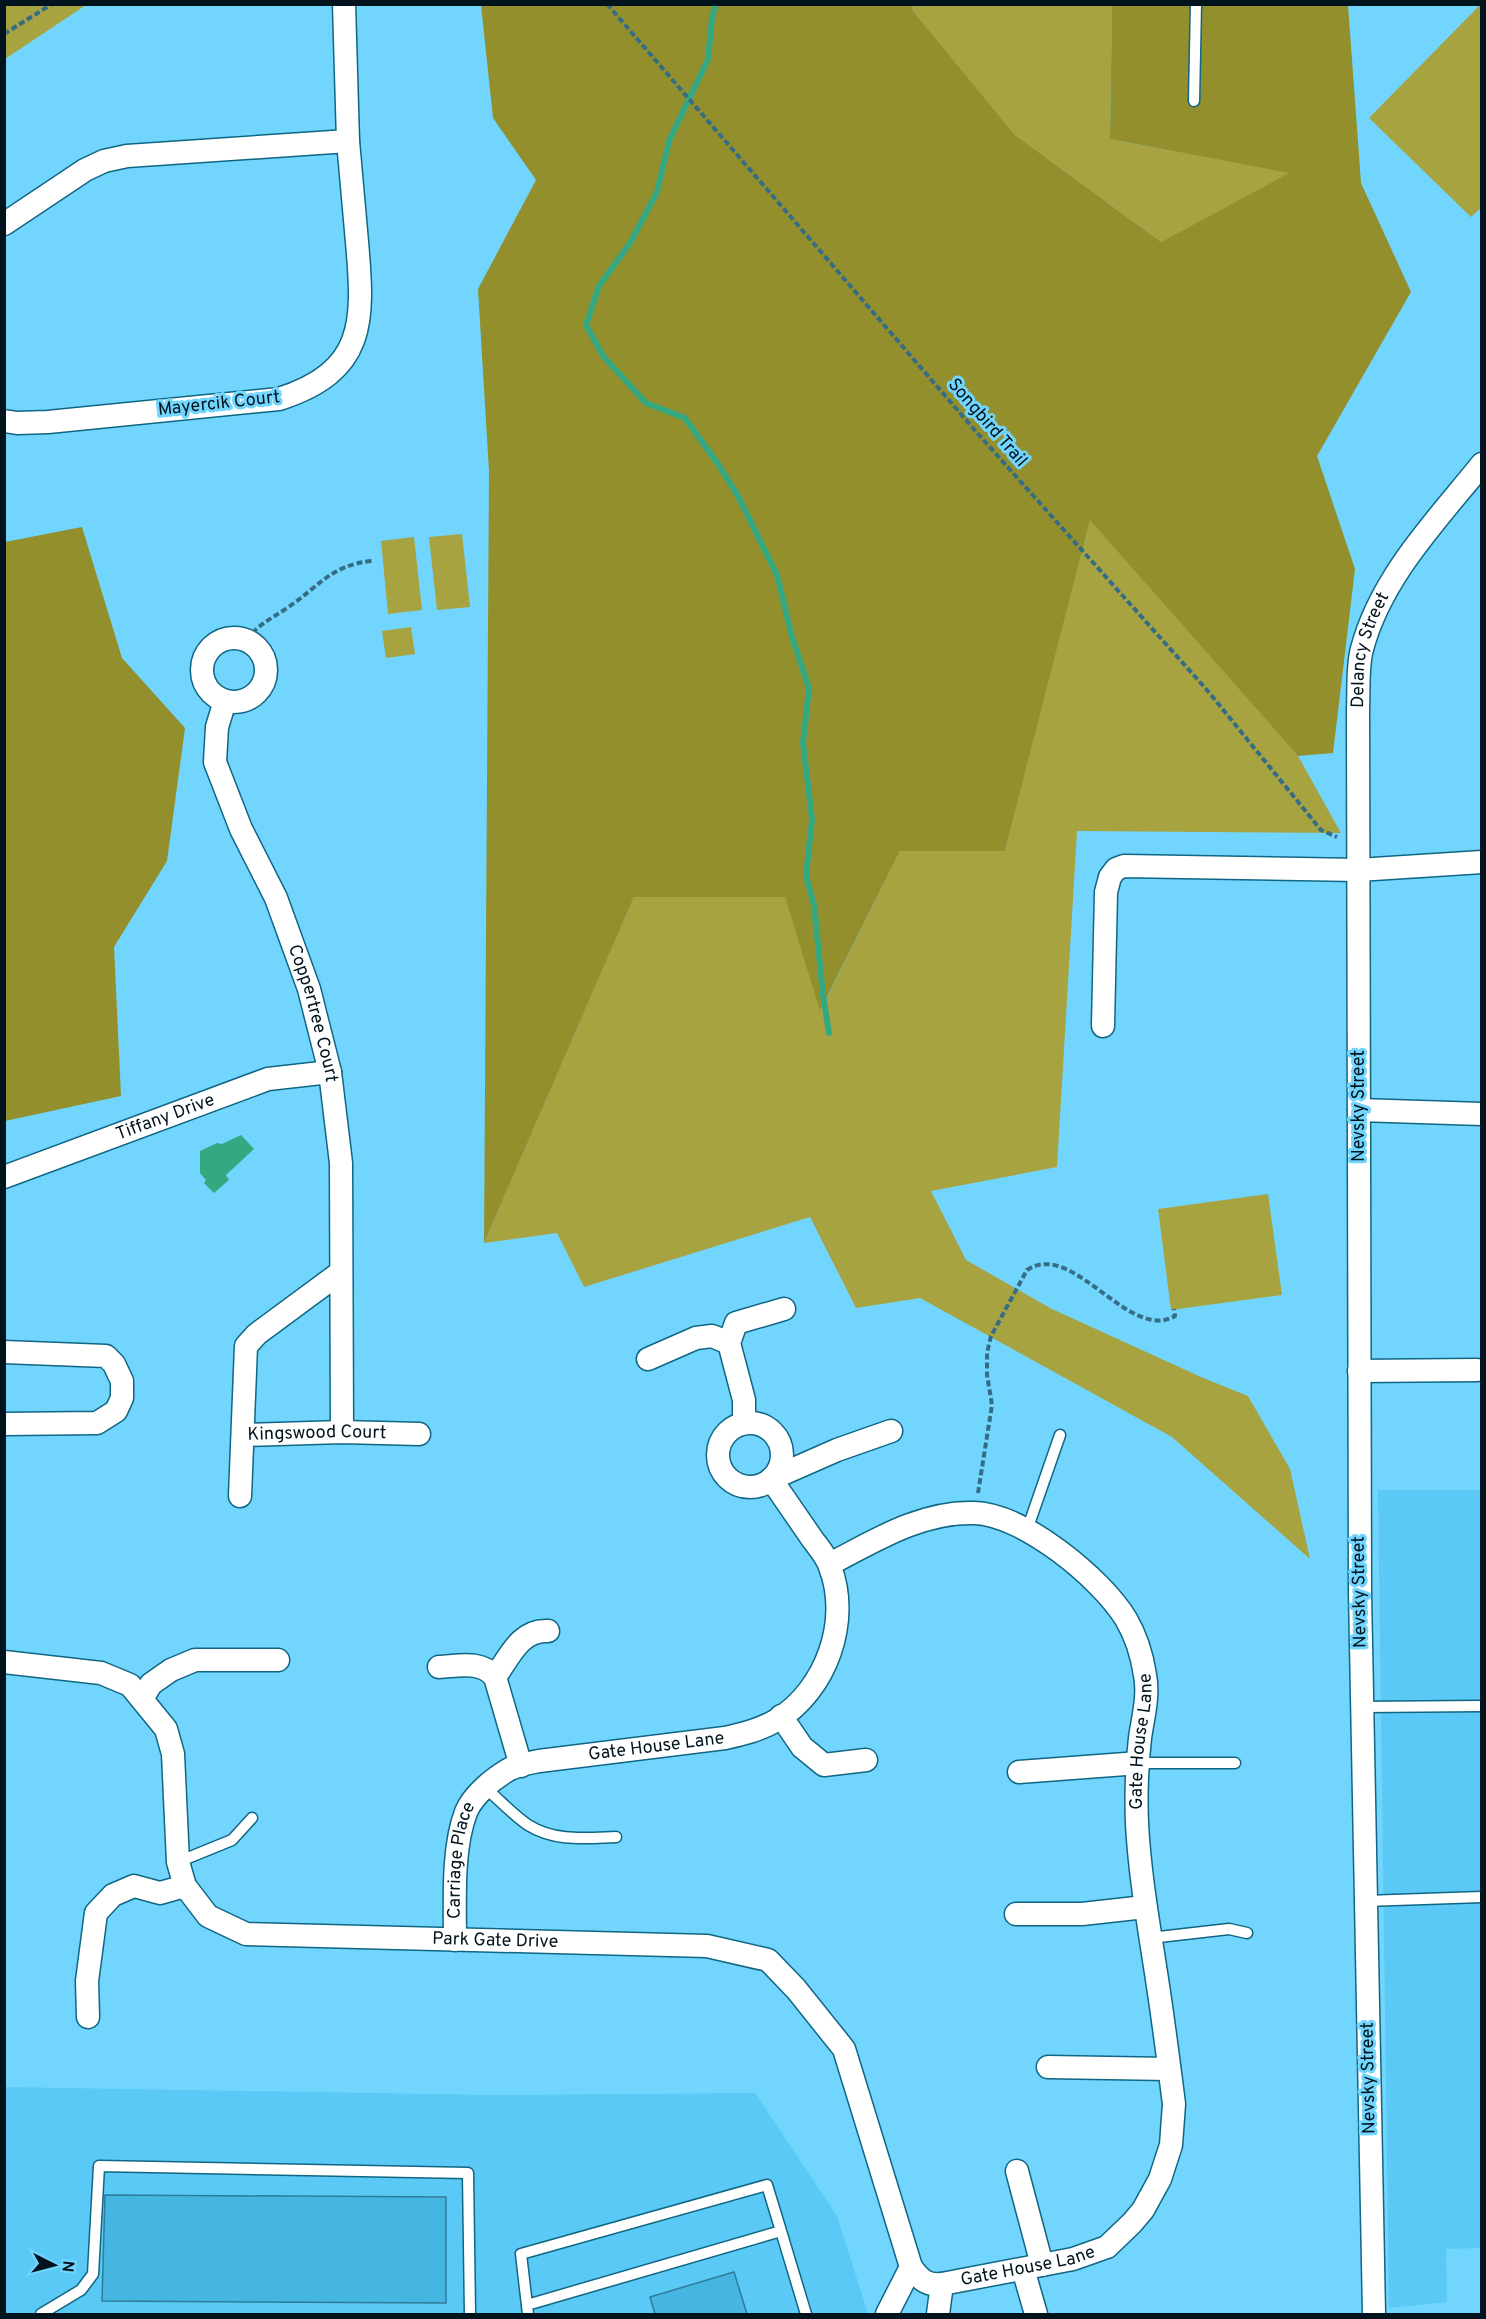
<svg xmlns="http://www.w3.org/2000/svg" width="1486" height="2319" viewBox="0 0 1486 2319" font-family="Overpass,sans-serif">
<rect width="100%" height="100%" fill="#71d5fd"/>
<path fill="#5ac9f5" d="M1378 1490H1482L1481 2248 1446 2249 1447 2302 1389 2308Z
M4 2087 492 2095 755 2093 837 2216 868 2314H5Z"/>
<path fill="#a7a341" d="M5 4H86V5L5 59Z
M912 5H1112L1110 139 1290 173 1161 242 1015 135 913 11Z
M1480 5 1482 207 1471 217 1369 118Z
M1090 519 1298 756 1341 833 1077 831 1057 1167 931 1191 966 1260 1052 1309 1201 1377 1248 1396 1290 1469 1310 1559 1172 1437 920 1298 856 1308 810 1217 584 1287 557 1233 484 1243 634 897H785L821 1010 900 851H1005Z
M462 534 470 607 437 610 429 537Z
M414 537 422 610 388 614 381 541Z
M411 627 415 654 386 658 382 631Z
M1268 1194 1282 1295 1171 1310 1158 1209Z"/>
<path fill="#938f2d" d="M481 5H912L913 11 1015 135 1161 242 1289 173 1110 139 1112 5H1348L1361 183 1411 292 1317 456 1355 569 1333 753 1298 756 1090 520 1005 851H900L820 1011 785 897H634L484 1243 489 472 478 289 536 180 493 118Z
M82 527 122 658 185 728 167 861 114 947 121 1096 5 1121V542Z"/>
<path fill="#35a882" d="M241 1135 254 1149 226 1175 229 1180 214 1193 204 1183 206 1180 200 1173V1151L217 1143 222 1144Z"/>
<g fill="none" stroke-linecap="round" stroke-linejoin="round">
<path stroke="#35a882" stroke-width="6" d="M716 4 712 18 708 59 669 141 657 192 630 243 599 286 586 325 603 356 646 403 685 418 718 464 738 496 777 575 792 637 809 688 803 743 812 819 806 876 814 905 823 995 829 1033"/>
</g>
<path fill="#45b6e1" stroke="#2e7c99" stroke-width="1.5" d="M105 2195 446 2197V2303L102 2301Z
M734 2272 747 2314H655L650 2297Z"/>
<g fill="none" stroke-linecap="round" stroke-linejoin="round">
<defs>
<path id="lane" d="M1194 101 1196 4
M1027 1530 1060 1435
M1362 1707 1482 1706
M1139 1763H1235
M484 1787C499 1799 513 1815 528 1825 555 1842 586 1838 616 1837
M178 1862 232 1840 252 1818
M1365 1901 1482 1897
M1150 1938 1229 1929 1247 1933
M781 2231 806 2314
M527 2305 781 2231 767 2185 521 2254 528 2314
M41 2314 81 2290 93 2274 99 2166 468 2173 470 2314"/>
<g id="street">
<path d="M344 4 348 141"/>
<path d="M4 224 85 170 104 161 127 156 348 141C351 175 354 208 357 242 364 322 366 371 279 399L48 422 17 423 4 421"/>
<circle cx="234" cy="670" r="32"/>
<path id="s1" d="M225 701 217 727 215 762 241 829 276 898 309 989 330 1072 341 1163 342 1432"/>
<path d="M1103 1026 1106 892 1110 877 1116 869 1124 866 1358 870 1482 862"/>
<path d="M1359 1110 1482 1114"/>
<path id="s2" d="M4 1177 268 1079 330 1072"/>
<path d="M4 1352 106 1356 114 1364 122 1381V1398L116 1411 97 1423 4 1424"/>
<path d="M648 1359 696 1338 712 1336 729 1343"/>
<path d="M1359 1371 1477 1370"/>
<circle cx="750" cy="1455" r="32"/>
<path d="M744 1423V1400L729 1343 736 1323 784 1309"/>
<path id="s3" d="M243 1435 342 1432 419 1434"/>
<path d="M240 1496 246 1346 257 1334 341 1272"/>
<path id="s4" d="M4 1662 101 1673 130 1685 166 1729 173 1754 178 1862 185 1886 208 1916 246 1934 707 1946 768 1960 796 1989 844 2049 911 2267C920 2279 926 2286 942 2284L1073 2259 1107 2247 1132 2223 1143 2210 1160 2179 1171 2145 1174 2104C1169 2065 1164 2025 1158 1986 1150 1932 1140 1879 1137 1824 1136 1798 1137 1764 1140 1738 1143 1717 1149 1696 1145 1675 1142 1655 1136 1636 1126 1619 1101 1578 1023 1514 974 1513 922 1511 874 1541 830 1564"/>
<path d="M439 1667C459 1666 481 1660 495 1677L521 1766"/>
<path d="M495 1677C509 1658 520 1629 548 1631"/>
<path d="M142 1699 151 1684 171 1670 195 1660H278"/>
<path d="M781 1716 802 1747 824 1765 866 1760"/>
<path d="M1019 1772 1139 1763"/>
<path d="M1016 1914H1082L1145 1907"/>
<path id="s5" d="M455 1940C455 1900 452 1849 466 1812 473 1795 493 1779 508 1770 517 1765 529 1763 539 1761L725 1738C743 1734 760 1730 777 1720 826 1690 851 1621 830 1567 827 1557 819 1548 813 1540 799 1520 785 1499 771 1479L837 1450 891 1431"/>
<path d="M88 2017 87 1981 96 1913 113 1895 134 1886 160 1893 185 1886"/>
<path d="M1048 2067 1169 2069"/>
<path d="M1017 2171 1042 2265"/>
<path d="M1023 2269 1036 2314"/>
<path d="M887 2314 911 2267"/>
<path d="M938 2314 942 2284"/>
<path id="s6" d="M1374 2314 1360 1592 1358 708C1359 690 1357 667 1362 649 1381 577 1437 520 1482 464"/>
</g>
</defs>
<use href="#lane" stroke="#106683" stroke-width="13"/>
<use href="#street" stroke="#106683" stroke-width="25"/>
<path stroke="#356d84" stroke-width="4" stroke-dasharray="6 3" stroke-linecap="butt" d="M607 4 979 435 1207 690 1321 830 1337 837
M4 34 52 4
M247 640C258 624 271 619 287 608 319 587 330 565 372 561
M978 1493 992 1405 987 1375V1353L991 1336 1027 1270C1073 1239 1129 1343 1175 1316L1174 1309"/>
<use href="#lane" stroke="#fff" stroke-width="10"/>
<use href="#street" stroke="#fff" stroke-width="22"/>
</g>
<g text-anchor="middle" dominant-baseline="central" stroke-width="6" stroke-linejoin="round" paint-order="stroke">
<g font-size="18" fill="#01131c" stroke="#71d5fd">
<text transform="translate(219 404) rotate(-6)">Mayercik Court</text>
<text transform="translate(987 423) rotate(49)">Songbird Trail</text>
<text stroke="none"><textPath href="#s6" startOffset="1666">Delancy Street</textPath></text>
<text stroke="none"><textPath href="#s1" startOffset="333">Coppertree Court</textPath></text>
<text transform="translate(1359 1106) rotate(-90)">Nevsky Street</text>
<text stroke="none"><textPath href="#s2" startOffset="172">Tiffany Drive</textPath></text>
<text stroke="none"><textPath href="#s3" startOffset="74">Kingswood Court</textPath></text>
<text transform="translate(1360 1592) rotate(-91)">Nevsky Street</text>
<text stroke="none"><textPath href="#s4" startOffset="2030">Gate House Lane</textPath></text>
<text stroke="none"><textPath href="#s5" startOffset="340">Gate House Lane</textPath></text>
<text stroke="none"><textPath href="#s5" startOffset="80">Carriage Place</textPath></text>
<text stroke="none"><textPath href="#s4" startOffset="674">Park Gate Drive</textPath></text>
<text transform="translate(1369 2078) rotate(-91)">Nevsky Street</text>
<text stroke="none"><textPath href="#s4" startOffset="1419">Gate House Lane</textPath></text>
</g>
</g>
<rect width="1486" height="2319" fill="none" stroke="#01131c" stroke-width="12"/>
<g transform="translate(54 2265) rotate(96)" stroke="#71d5fd" stroke-width="4.5" paint-order="stroke">
<path d="M0-4.5L10 22L0 15L-10 22Z" fill="#01131c"/>
<text y="-9" font-size="16" font-weight="bold" text-anchor="middle" fill="#01131c">N</text>
</g>
</svg>
